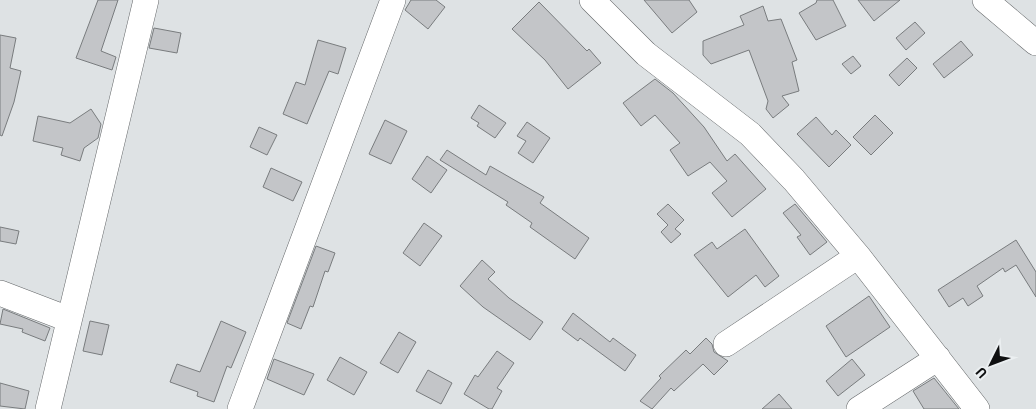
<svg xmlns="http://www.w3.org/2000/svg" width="1036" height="409" viewBox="0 0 1036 409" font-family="Barlow,sans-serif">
<rect width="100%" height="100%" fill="#dee2e4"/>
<path fill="#c3c5c8" stroke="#797c7e" d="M98 0H118L101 51 116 57 112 70 76 58Z
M411 0H436L445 7 428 29 405 10Z
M644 0H689L697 12 672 33Z
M817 0H833L846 26 816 40 799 13 816 3Z
M858 0H900L874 21Z
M539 2 587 51 589 49 601 63 568 89 545 60 512 29Z
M763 6 768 21 781 19 797 60 792 62 799 91 782 96 789 105 773 118 766 109 768 101 749 50 711 64 703 55V41L744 25 740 16Z
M915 22 925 33 906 50 896 38Z
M154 28 181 33 177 53 149 48Z
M0 35 16 38 10 68 21 71 14 102 2 136 0 135Z
M318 40 346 48 338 74 329 71 307 124 283 114 296 82 305 85Z
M961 41 973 55 944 78 933 64Z
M853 56 861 66 851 74 842 64Z
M907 58 917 68 899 86 889 75Z
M655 79 673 93 704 127 727 161 735 154 766 189 732 217 712 193 727 181 710 162 688 176 670 150 680 143 655 115 641 126 623 103Z
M479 105 506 123 495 138 477 126 479 123 471 118Z
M91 109 101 124 98 138 84 148 80 161 61 155 63 148 33 141 38 116 70 123Z
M875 115 893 133 871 155 853 137Z
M816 117 832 135 836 130 851 145 829 167 797 134Z
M385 120 407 131 391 164 369 154Z
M527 122 550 138 533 163 518 153 526 141 517 136Z
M259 127 277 135 267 155 250 147Z
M447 150 486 175 490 166 544 197 540 203 589 238 575 259 530 227 532 223 506 205 508 202 440 160Z
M427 156 447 170 431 193 412 179Z
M271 168 302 182 293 201 263 187Z
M668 204 684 220 675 229 681 234 671 243 661 232 668 225 657 214Z
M795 204 827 242 810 255 797 237 801 235 783 213Z
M424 223 442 236 420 266 403 253Z
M0 227 19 231 16 244 0 241Z
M745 229 779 276 765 287 756 275 728 297 694 255 712 242 717 249Z
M1016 240 1036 272V297L1016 265 1005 272 1003 268 977 286 983 296 968 306 963 298 949 307 938 290Z
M316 246 335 253 328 272 325 271 313 307 310 306 301 329 287 323Z
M482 260 495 272 488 279 509 298 543 322 530 340 483 307 460 286Z
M869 296 890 327 846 357 826 326Z
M3 309 50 328 45 341 22 332 23 329 0 324Z
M573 313 610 342 613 338 636 355 625 371 580 338 578 341 562 329Z
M90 321 109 325 102 355 83 351Z
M221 321 246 332 231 368 227 366 214 402 197 396 198 392 170 382 177 364 200 372Z
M399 332 416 342 398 373 380 363Z
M706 338 712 344 714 352 728 361 714 375 703 364 674 391 671 388 652 409 640 401 661 378 659 376 686 350 690 354Z
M497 351 514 363 497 388 502 391 492 409H489L464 394 475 375 478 377Z
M340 357 367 372 354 395 327 380Z
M274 359 314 374 304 395 267 379Z
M852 359 865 375 838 396 826 381Z
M428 370 452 383 441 404 416 391Z
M934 378 959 409H924L913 391Z
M0 383 29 391 25 409 0 406Z
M779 394 792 409H762Z"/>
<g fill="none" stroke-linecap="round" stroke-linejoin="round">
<defs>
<path id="minor" d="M592 0 646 54 750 134 794 180 858 256 977 409
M985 0 1036 43
M0 293 68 319
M726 344 858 256
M48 409 146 0
M240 409 393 0
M859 409 938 358"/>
</defs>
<use href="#minor" stroke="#646769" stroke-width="26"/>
<use href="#minor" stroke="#fff" stroke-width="25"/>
</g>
<g transform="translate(991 364) rotate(228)" stroke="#ebeff1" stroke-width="4" paint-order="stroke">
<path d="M0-4L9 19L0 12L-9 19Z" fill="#0f1011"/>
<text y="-8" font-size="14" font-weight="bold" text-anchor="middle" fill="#0f1011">U</text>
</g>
</svg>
